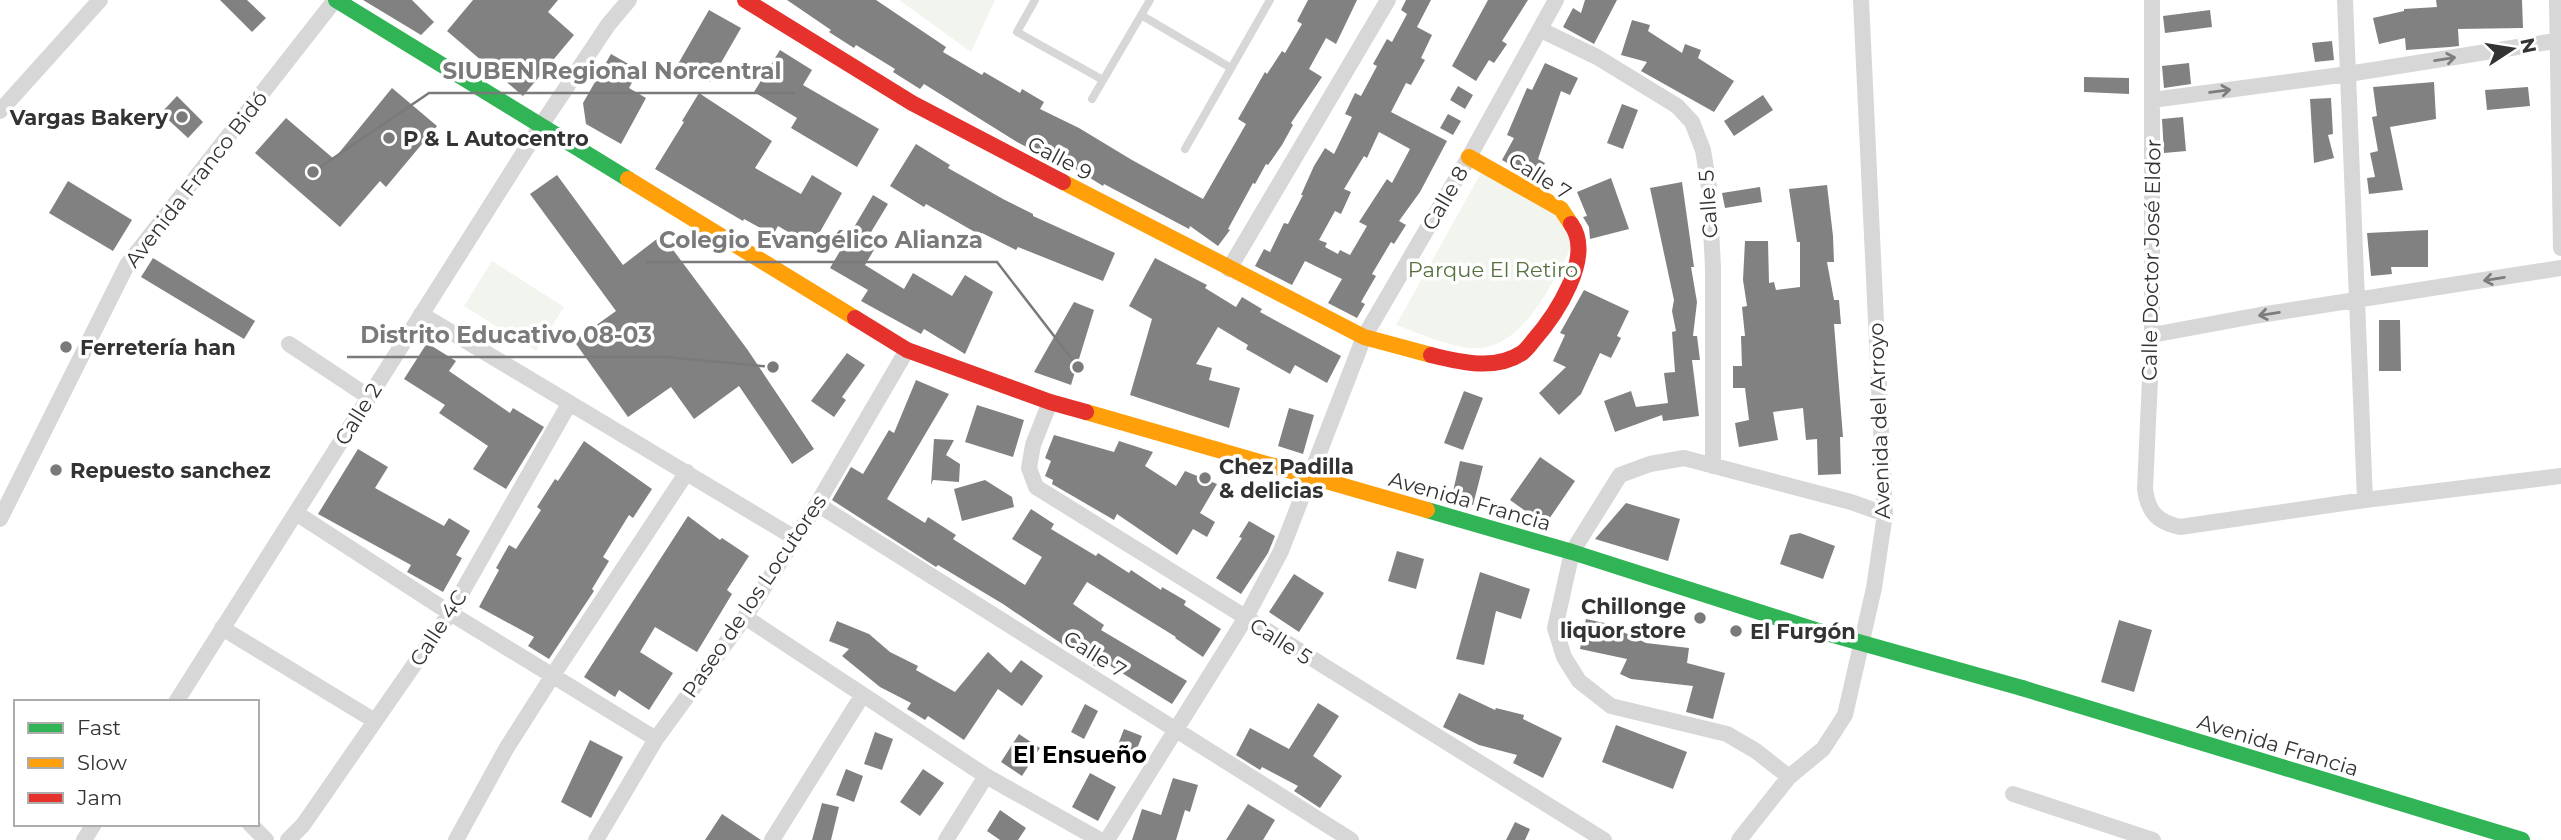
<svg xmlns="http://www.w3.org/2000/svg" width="2561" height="840" viewBox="0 0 2561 840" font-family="Montserrat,sans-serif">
<rect width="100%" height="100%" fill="#fff"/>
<path fill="#f1f5ed" d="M899 0H995L971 52Z
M1482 171 1563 208 1571 248C1550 286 1519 359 1463 347 1441 343 1418 333 1396 325Z
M492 261 564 307 536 351 464 306Z"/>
<path fill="#818181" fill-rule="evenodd" d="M220 0H247L266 18 252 32Z
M363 0H412L434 22 421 35Z
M473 0H558L548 12 574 35 523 96 447 31Z
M787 0H876L946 47 943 52 982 75 984 72 1020 93 1022 89 1044 102 1040 109 1079 128 1132 160 1203 199 1246 124 1238 119 1265 72 1267 74 1282 51 1285 53 1302 24 1297 21 1308 0H1357L1336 44 1326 38 1309 69 1322 77 1291 123 1293 125 1282 145 1268 165 1266 164 1255 184 1253 183 1228 229 1230 230 1218 246 1190 226 1189 229 1104 184 1103 186 1061 160 1059 164 1017 142 924 84 920 89 893 72 895 69 856 45 854 48 829 32 831 30Z
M1406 0H1431L1417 27 1432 35 1421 58 1425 60 1411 85 1406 83 1391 112 1447 141 1420 192 1399 221 1406 225 1394 244 1391 242 1372 274 1376 276 1361 302 1365 304 1357 318 1328 303 1342 279 1305 261 1292 285 1255 266 1264 249 1270 252 1284 223 1288 224 1303 195H1301L1314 166 1325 148 1334 154 1352 117 1345 114 1355 93 1361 96 1377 66 1373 64 1387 39 1392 42 1407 14 1401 10ZM1379 132 1410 149 1392 183 1387 179 1359 222 1367 226 1350 255 1340 250 1338 254 1325 247 1327 243 1319 240 1335 211 1341 214 1351 192 1344 189 1364 156 1367 158Z
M1488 0H1528L1502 41 1507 44 1494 63 1489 60 1476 81 1452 66Z
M1585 0H1617L1594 44 1563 27 1573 8 1581 13Z
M2436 0H2522L2523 28 2458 29 2459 46 2450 47 2406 50 2405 38 2379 44 2373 18 2404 11V9L2437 7Z
M709 10 741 28 710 82 678 64Z
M2210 10 2212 27 2165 33 2163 16Z
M1632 20 1650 25 1648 31 1682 53 1685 44 1701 50 1698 58 1734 81 1714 112 1641 71 1647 62 1621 55Z
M2332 41 2334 60 2315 62 2312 43Z
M780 50 812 70 803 85 879 129 857 167 791 128 797 118 754 92Z
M611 54 639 70 629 88 646 98 621 144 586 124 583 103Z
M1545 63 1578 78 1570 95 1561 91 1538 159 1545 163 1536 179 1502 160 1514 138 1507 135 1527 88 1532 90Z
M2189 63 2191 84 2164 88 2162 66Z
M2084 77 2129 78V94L2084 92Z
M2434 82 2436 119 2390 127 2403 190 2369 194 2367 178 2375 177 2370 153 2378 151 2372 117 2377 116 2373 87Z
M1458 86 1473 95 1465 109 1450 100Z
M2528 87 2530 106 2487 110 2485 90Z
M392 88 437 126 386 187 380 181 340 227 255 153 286 118 334 159Z
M699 93 772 141 755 168 801 194 812 175 842 193 812 246 778 226 773 235 744 219 743 221 655 169 684 122 682 121Z
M1763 95 1773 110 1734 136 1724 121Z
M177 96 203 122 188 138 161 113Z
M2331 98 2333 134 2328 135 2334 158 2314 163 2310 99Z
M1622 104 1638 110 1623 149 1607 143Z
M1448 114 1461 121 1453 135 1440 128Z
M2183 117 2186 151 2164 153 2162 119Z
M916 144 950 165 948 168 1003 199 1033 214V216L1115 253 1103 281 1018 247 1016 250 982 233 980 235 926 204 924 207 890 186Z
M557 175 623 265 662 235 747 349 814 449 792 464 739 386 694 419 671 387 628 417 574 341 616 311 530 194Z
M1611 178 1629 229 1590 239 1589 227 1583 217 1587 216 1577 192Z
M68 181 132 220 113 251 49 213Z
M1682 182 1694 267H1691L1697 302 1693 336H1697L1700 360H1692L1699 416 1663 421 1662 415 1615 432 1604 401 1631 391 1636 407 1668 403 1664 373 1675 372 1672 332 1676 331 1672 311 1674 300 1650 188Z
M1827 185 1833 236 1834 262H1827L1834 300H1839L1841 324H1834L1843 437H1840L1841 474 1818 475 1817 439 1806 440 1803 408 1773 412 1778 440 1739 447 1735 423 1749 420 1745 388H1733V366H1742L1741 336H1745L1742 307 1747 306 1743 280 1745 241H1768L1769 283 1774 282 1776 290 1800 287V242H1797L1789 189Z
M1760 187 1762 202 1725 208 1722 193Z
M873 195 888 204 868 237 878 243 865 265 904 289 913 273 952 296 965 275 993 292 965 354 924 329 921 334 861 301 868 290 830 268Z
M2428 230V267H2391L2392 274 2371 276 2367 233Z
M153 258 255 321 244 339 141 277Z
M1155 258 1207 285 1205 288 1236 307 1242 297 1262 309 1260 312 1341 356 1327 383 1295 365 1290 374 1246 349 1248 345 1218 327 1196 364 1212 368 1209 380 1240 388 1229 428 1130 395 1152 319 1129 306Z
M1584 290 1629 311 1617 336 1621 338 1611 358 1600 353 1581 394 1559 415 1539 393 1566 367 1553 361 1565 335 1560 333Z
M1074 302 1094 310 1071 385 1034 372Z
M2379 320H2400L2401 371H2379Z
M427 343 456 361 449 371 510 413 513 408 544 427 506 489 473 469 488 446 439 413 445 405 404 379Z
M847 353 865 365 842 397 846 400 834 417 811 401Z
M916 380 949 394 887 499 925 523 928 517 956 535 953 539 1025 585 1042 557 1012 539 1031 509 1054 524 1051 529 1096 556 1098 553 1129 573 1131 570 1161 590 1162 587 1186 601 1184 605 1221 629 1203 657 1175 638 1176 637 1087 582 1073 604 1104 625 1101 630 1187 681 1172 704 1101 660 1096 667 1003 604 938 565 936 567 832 500 851 467 863 474 889 430 894 433Z
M1464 391 1483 398 1463 450 1444 443Z
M977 405 1024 420 1013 457 965 442Z
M1289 408 1314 415 1303 454 1278 446Z
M1054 435 1114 452 1119 441 1153 452 1145 466 1176 486 1185 471 1217 484 1200 513 1215 522 1207 537 1193 529 1177 555 1117 514 1114 520 1052 484 1053 480 1045 476 1051 461 1045 458Z
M934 439 954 440 946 455 960 464 959 482 933 480 931 485Z
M584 441 652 489 633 518 629 515 603 557 609 561 592 589 594 591 549 659 528 646 534 637 479 607 499 570 496 568 509 545 516 549 541 510 537 507 555 479 558 481Z
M358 449 388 467 375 488 444 526 449 518 470 531 456 555 462 558 443 592 407 572 411 565 318 514Z
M1540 457 1575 481 1545 525 1510 500Z
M1460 461 1483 466 1473 505 1451 500Z
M985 480 1012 497 1014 507 962 521 954 489Z
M1626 503 1680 519 1668 561 1595 539Z
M688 516 720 540 722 538 749 556 727 590 732 594 697 652 655 627 640 652 673 673 649 710 619 690 615 697 584 677Z
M1249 521 1275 536 1268 553 1241 594 1216 578 1242 538 1239 537Z
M1800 533 1835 546 1823 579 1780 564 1790 535Z
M1397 551 1424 559 1416 589 1388 581Z
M1480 572 1530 589 1521 619 1496 611 1484 665 1456 659Z
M1294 574 1324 593 1299 632 1269 612Z
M1586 619 1618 626 1617 629 1646 643 1689 648 1687 663 1725 673 1713 719 1686 712 1693 686 1631 679 1620 674 1627 659 1580 649Z
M2119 620 2152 630 2134 692 2101 682Z
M837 621 869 634 890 652 918 666 916 670 955 692 988 652 1011 673 1021 660 1043 676 1022 706 998 689 964 740 928 716 925 720 907 709 911 703 880 687 842 656 849 649 829 641Z
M1459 693 1495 710 1496 708 1524 715 1523 719 1562 738 1543 778 1513 763 1517 755 1479 745 1443 727Z
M1318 703 1339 716 1313 756 1342 776 1320 808 1294 791 1298 786 1262 767 1260 770 1236 755 1250 728 1289 749Z
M1085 704 1098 711 1084 739 1071 732Z
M1616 725 1687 752 1673 789 1602 762Z
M1124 729 1142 736 1135 754 1117 747Z
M875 732 893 739 882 770 864 764Z
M1019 734 1040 748 1022 776 1001 762Z
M590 740 623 757 591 818 561 802Z
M846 769 863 776 854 802 836 795Z
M923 769 944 783 920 816 900 802Z
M1090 773 1116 787 1098 821 1072 807Z
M1173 778 1198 785 1190 812 1185 810 1176 840H1132L1142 809 1161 815Z
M822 803 839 807 831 840H812Z
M1248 804 1275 820 1263 840H1226Z
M1000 810 1026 828 1018 840H1000L987 831Z
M722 814 761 840H705Z
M1515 822 1530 829 1525 840H1506Z"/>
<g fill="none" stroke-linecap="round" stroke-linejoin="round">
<path stroke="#d7d7d7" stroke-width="8" d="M1035 0 1017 32 1103 80
M1141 15 1231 68
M1092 99 1150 0
M1185 149 1270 0"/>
<path stroke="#d7d7d7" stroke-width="16" d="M2152 0V335L2145 489C2148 512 2157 522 2180 527L2365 500 2561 476
M2345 0 2365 500
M2557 0 2561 248
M1541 30 1597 57 1677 106 1692 122 1703 150 1709 187 1713 268V466
M2152 100 2348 74 2561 40
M0 111 100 0
M1229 269 1388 0
M421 314 795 538
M2152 335 2260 315 2561 268
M289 344 369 397
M1050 402 1033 445 1029 468 1036 487 1604 840
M817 504 1351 840
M296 513 450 613 656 739
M0 519 127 265 335 0
M745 617 986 776 1100 840
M222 628 375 721
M176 702 540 127 608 25 629 0
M1789 777 1756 751 1727 734 1611 706 1579 681 1564 657 1555 628 1572 552 1620 475 1650 464 1684 458 1851 502 1885 514
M2013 794 2153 840
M250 824 266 840
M84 840 94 824
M288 840 303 825 450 613 569 404
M456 840 506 749 553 675 687 472
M596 840 656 739 745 617 817 504 907 350
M772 840 862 696
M946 840 986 776
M1107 840 1245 619 1281 551 1364 337 1469 157 1556 0
M1739 840 1789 777 1823 749 1845 715 1874 588 1885 514 1861 0"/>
<path stroke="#30b455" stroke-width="16" d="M336 0 628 179
M1427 510 1572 552 1819 631
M2022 688 2522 840"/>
<path stroke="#ff9f0a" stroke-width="16" d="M1469 157 1561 209 1571 224
M628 179 855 318
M1063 182 1364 337 1431 355
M1086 412 1427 510"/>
<path stroke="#e5322d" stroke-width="16" d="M745 0 912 103 1063 182
M855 318 907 350 1050 402 1086 412
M1431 355C1460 362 1495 371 1522 353 1526 350 1530 345 1533 341 1555 316 1595 257 1571 224"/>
<path stroke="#30b455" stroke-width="16" d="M1819 631 2022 688"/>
</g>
<defs><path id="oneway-shaft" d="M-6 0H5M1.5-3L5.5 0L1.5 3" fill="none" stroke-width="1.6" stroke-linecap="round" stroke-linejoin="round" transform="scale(1.75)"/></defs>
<g stroke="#7d7d7d">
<use href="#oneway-shaft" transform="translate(2445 59) rotate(-9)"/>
<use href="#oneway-shaft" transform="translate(2220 91) rotate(-8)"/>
<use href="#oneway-shaft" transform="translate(2494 279) rotate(171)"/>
<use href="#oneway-shaft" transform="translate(2269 314) rotate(171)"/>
</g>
<g fill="#7a7a7a" stroke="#fff" stroke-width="2.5">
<circle cx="182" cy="117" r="7"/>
<circle cx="389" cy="138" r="7"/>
<circle cx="66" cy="347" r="7"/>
<circle cx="56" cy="470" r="7"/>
<circle cx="1205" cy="478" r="7"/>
<circle cx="1700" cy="618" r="7"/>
<circle cx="1736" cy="631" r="7"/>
</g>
<g text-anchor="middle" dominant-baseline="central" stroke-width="7" stroke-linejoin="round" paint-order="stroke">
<g font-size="21" font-weight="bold" fill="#333" stroke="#fff" text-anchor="start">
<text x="168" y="117" text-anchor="end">Vargas Bakery</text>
<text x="403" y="138">P &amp; L Autocentro</text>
<text x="80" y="347">Ferretería han</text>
<text x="1219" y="466">Chez Padilla<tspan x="1219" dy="24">&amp; delicias</tspan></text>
<text x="70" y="470">Repuesto sanchez</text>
<text x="1686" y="606" text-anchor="end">Chillonge<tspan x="1686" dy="24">liquor store</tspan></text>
<text x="1750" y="631">El Furgón</text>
</g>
<g font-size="21" fill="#333" stroke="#fff">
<text transform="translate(1060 158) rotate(28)">Calle 9</text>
<text transform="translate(1540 176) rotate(32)">Calle 7</text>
<text transform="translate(196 179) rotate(-52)">Avenida Franco Bidó</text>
<text transform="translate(1445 198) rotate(-60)">Calle 8</text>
<text transform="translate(1708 204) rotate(-94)">Calle 5</text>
<text transform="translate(2151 260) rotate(-89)">Calle Doctor José Eldor</text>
<text transform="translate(358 414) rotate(-58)">Calle 2</text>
<text transform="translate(1879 421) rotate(-92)">Avenida del Arroyo</text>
<text transform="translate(1470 501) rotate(16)">Avenida Francia</text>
<text transform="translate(754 596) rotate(-56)">Paseo de los Locutores</text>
<text transform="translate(438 628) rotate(-57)">Calle 4C</text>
<text transform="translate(1281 641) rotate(32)">Calle 5</text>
<text transform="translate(1095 654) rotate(32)">Calle 7</text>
<text transform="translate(2278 745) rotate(17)">Avenida Francia</text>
</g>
<g font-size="21" fill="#56703f" stroke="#fff">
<text x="1493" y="269">Parque El Retiro</text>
</g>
<g font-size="23" font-weight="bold" fill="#000" stroke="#fff">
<text x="1080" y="755">El Ensueño</text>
</g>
</g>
<path fill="none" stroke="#7a7a7a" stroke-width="2.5" d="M313 172L429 93H795M1078 367L997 262H646M773 367L666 357H347"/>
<g fill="#7a7a7a" stroke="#fff" stroke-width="2.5">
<circle cx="313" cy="172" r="7"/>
<circle cx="1078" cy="367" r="7"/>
<circle cx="773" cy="367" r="7"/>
</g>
<g font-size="23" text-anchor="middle" font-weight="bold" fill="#7a7a7a" stroke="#fff" stroke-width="7" stroke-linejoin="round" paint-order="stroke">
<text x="612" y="79">SIUBEN Regional Norcentral</text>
<text x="821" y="248">Colegio Evangélico Alianza</text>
<text x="506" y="343">Distrito Educativo 08-03</text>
</g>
<rect x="14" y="700" width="245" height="126" fill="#ffffff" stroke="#adadad" stroke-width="2"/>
<rect x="28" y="723" width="35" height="10" fill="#30b455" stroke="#adadad" stroke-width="2"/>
<text x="77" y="735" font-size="21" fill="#333333">Fast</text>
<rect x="28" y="758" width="35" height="10" fill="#ff9f0a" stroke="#adadad" stroke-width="2"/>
<text x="77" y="770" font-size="21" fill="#333333">Slow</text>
<rect x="28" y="793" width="35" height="10" fill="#e5322d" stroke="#adadad" stroke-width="2"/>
<text x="77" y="805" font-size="21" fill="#333333">Jam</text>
<g transform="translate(2512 49) rotate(78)" stroke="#ffffff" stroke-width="5" paint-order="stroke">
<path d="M0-5L12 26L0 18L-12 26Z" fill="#333333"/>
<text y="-10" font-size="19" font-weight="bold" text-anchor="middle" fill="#333333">N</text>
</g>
</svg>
